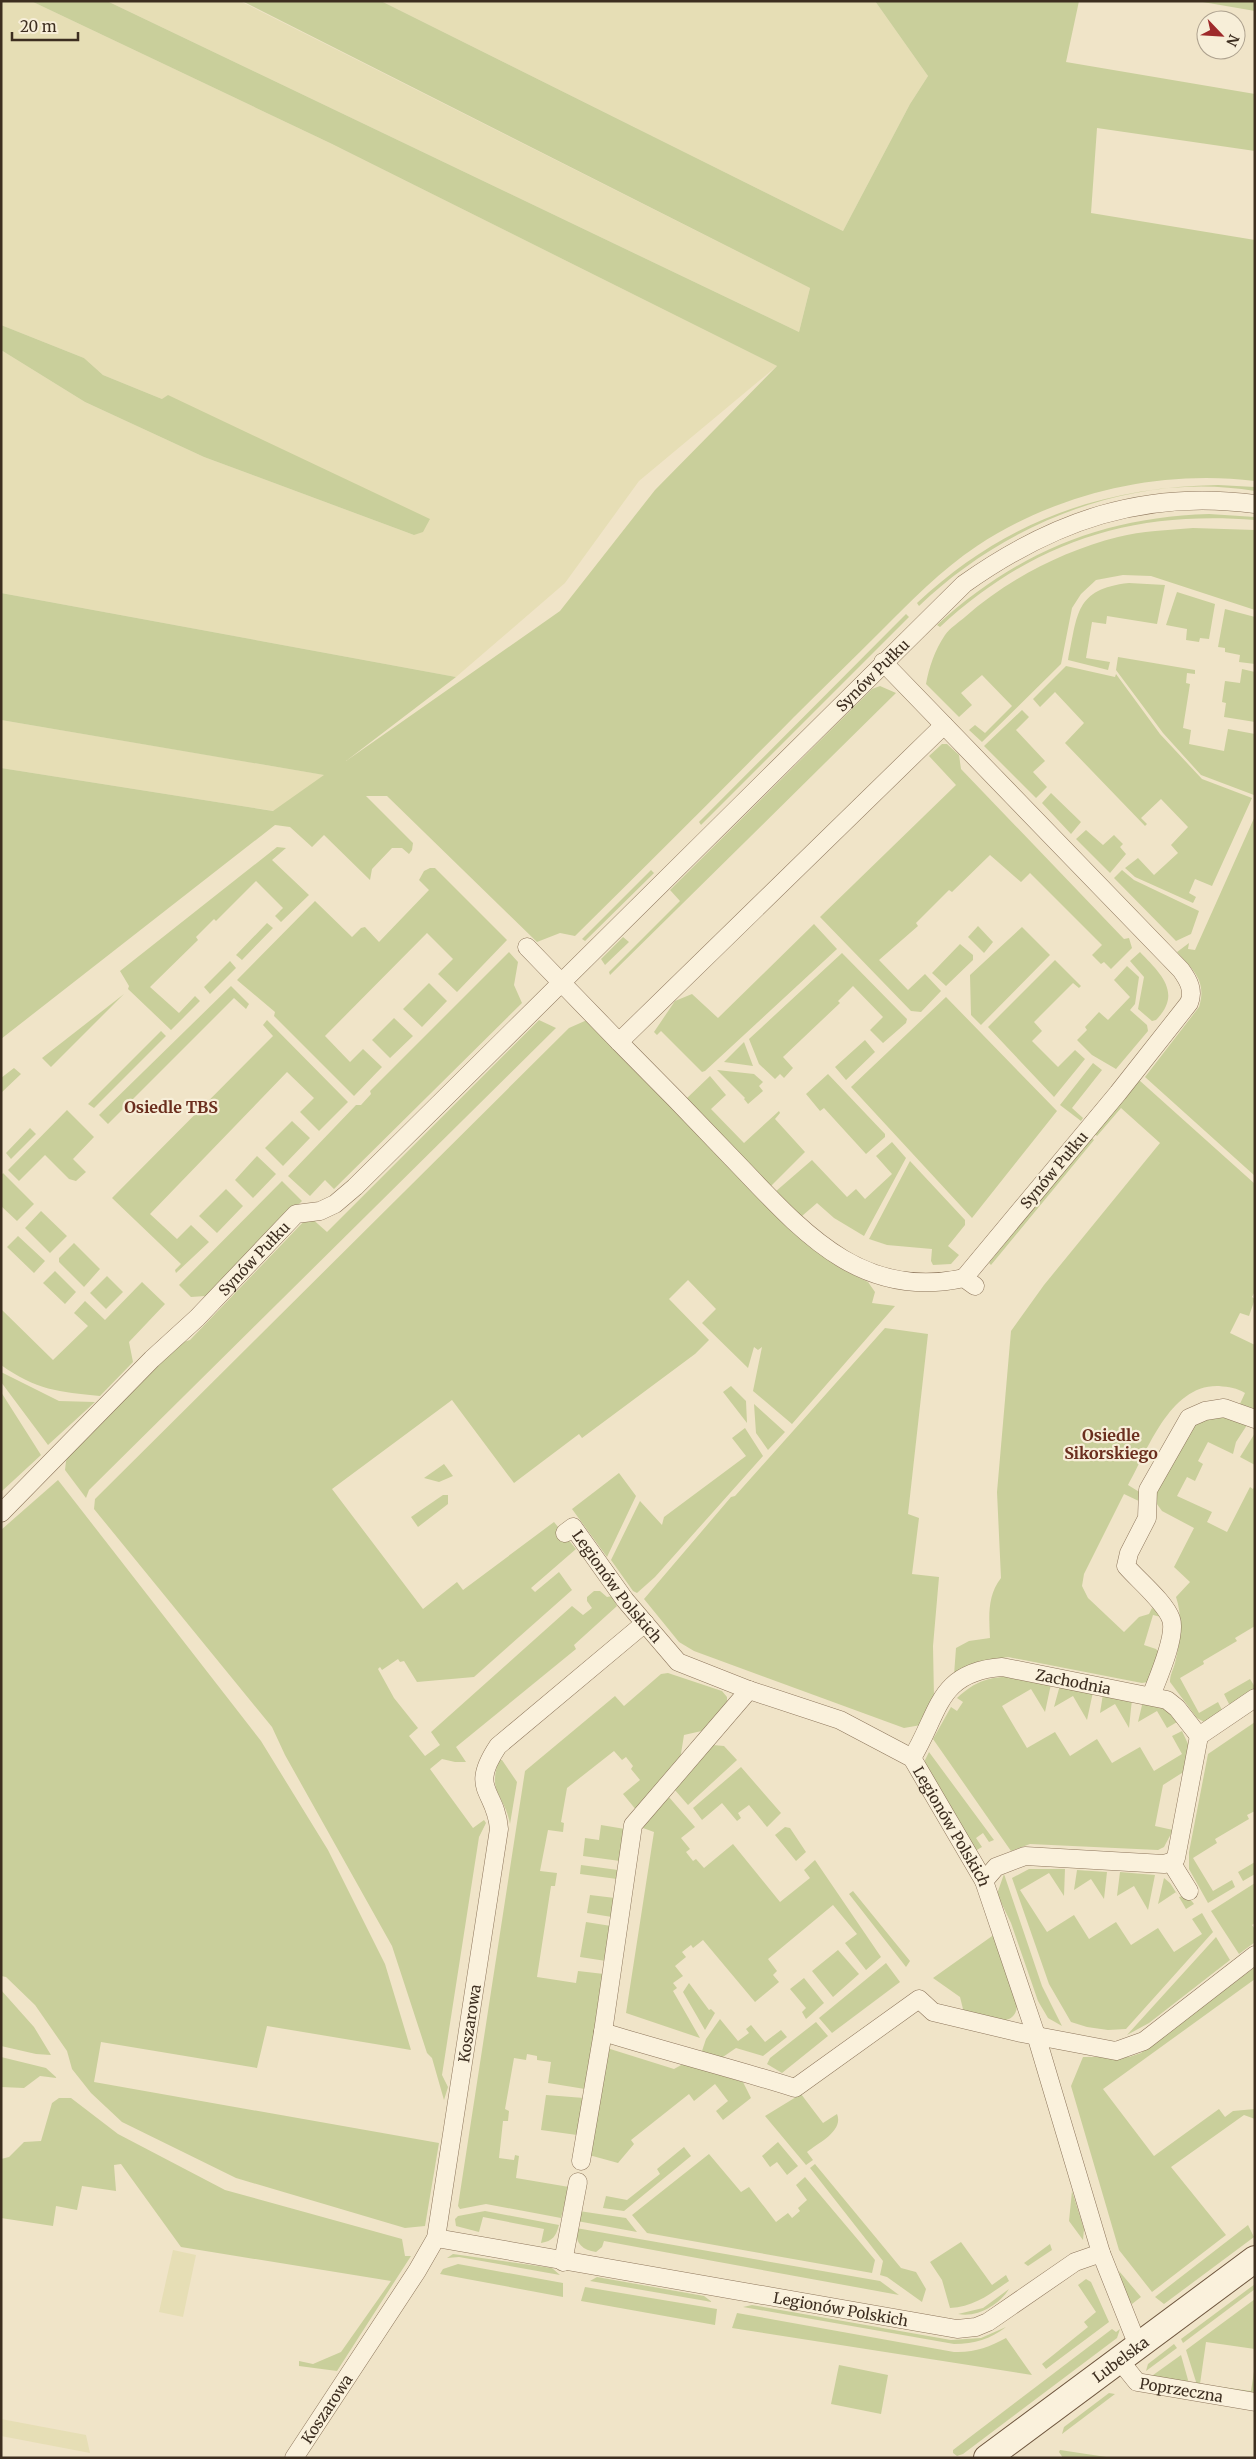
<svg xmlns="http://www.w3.org/2000/svg" width="1256" height="2459" viewBox="0 0 1256 2459" font-family="Merriweather,serif">
<rect width="100%" height="100%" fill="#f0e4c8"/>
<path fill="#e6deb5" d="M1 1H31L330 143 777 366 639 481 565 583 456 677 1 593V350L85 402 204 457 414 535 162 399 103 375 84 358 1 325Z
M107 1H240L810 288 799 332Z
M381 1H875L928 76 910 104 843 231Z
M1 720 325 775 274 811 1 768Z
M173 2250 196 2255 183 2317 159 2312Z
M1 2419 86 2435 90 2453 1 2436Z"/>
<path fill="#c9cf9b" d="M31 1H107L799 332 810 288 242 1H381L843 231 910 104 928 76 875 1H1079L1066 62 1255 94V151L1097 128 1091 213 1255 240V481C1160 469 1057 493 977 546 941 570 911 601 881 631 852 660 822 689 793 718 721 791 648 864 575 936L560 933 537 942 387 796H366L413 843 412 850 409 854 402 848H392L372 869 370 880 324 835 312 847 290 827 275 825 1 1039V768L273 811 324 775 1 720V593L456 677 346 761 560 611 655 490 777 366 330 143Z
M1197 1H1255V11Z
M1 325 84 358 103 375 162 399 168 395 430 519 423 532 414 535 204 457 85 402 1 350Z
M1218 485 1255 487V491C1135 470 1005 523 919 606L917 603C1004 522 1100 487 1218 485Z
M1209 514 1255 517V520C1131 510 1032 542 940 627L937 625C1016 553 1102 517 1209 514Z
M1193 528 1255 530V610L1151 576 1123 575 1096 580 1081 594 1072 608 1061 664 982 742 969 730 975 725 985 733 1012 706 982 675 961 693 972 705 959 717 926 684C929 667 935 650 945 635 950 628 958 623 965 617 1007 580 1062 551 1118 537 1142 531 1168 530 1193 528Z
M1129 583 1165 585 1157 624 1107 616 1106 624 1092 622 1086 658 1110 662 1108 670 1068 660C1078 615 1074 589 1129 583Z
M1177 592 1215 604 1209 639 1200 638 1199 642 1186 640 1187 629 1166 625Z
M1225 609 1255 617V664L1239 662 1240 655 1225 652V648L1218 647Z
M906 614 909 617 701 825 699 822Z
M1118 657 1195 670V674L1187 673 1186 683 1190 684 1183 728 1191 730 1189 744 1224 751 1228 729 1255 734 1254 795 1201 775 1163 733 1116 670Z
M1066 666 1115 677 1116 674 1160 734 1202 779 1252 798 1212 886 1195 879 1189 893 1196 897 1193 903 1135 877 1125 868 1138 858 1154 875 1178 853 1171 845 1188 827 1161 799 1141 818 1147 824 1145 826 1065 743 1084 723 1055 692 1040 707 1033 699Z
M1242 669 1255 672V722L1224 717 1226 703 1222 702 1225 681 1240 683Z
M880 686 896 693 610 975 609 972 680 901 670 890 872 689Z
M1022 710 1029 717 1016 730 1045 761 1033 772 1047 787 1036 798 984 746Z
M942 744H947L959 755 961 769 1124 939 1129 938 1132 948 1111 969 1104 962 1101 964 1092 955 1102 945 1030 873 1021 882 990 855 952 892 949 890 916 923 918 926 879 960 908 990 925 974 941 991 921 1012 911 1011 820 917 956 785 929 756Z
M1051 793 1081 822 1071 834 1042 803Z
M1255 816V1176L1145 1077 1199 1007C1207 981 1194 971 1177 952L1189 943 1188 949 1195 950Z
M1086 830 1103 845 1114 835 1123 844 1120 847 1126 854 1110 873 1076 839Z
M277 847 286 848 272 860 309 895 281 922 275 916 283 908 256 881 216 921 214 919 196 937 198 940 150 987 179 1013 195 996 200 1001 171 1030 128 989 129 986 120 971Z
M430 868H435L507 940 457 992 438 974 453 959 427 933 325 1036 350 1062 363 1049 382 1067 354 1096 274 1016 275 1012 237 980 315 901 352 937 361 928 365 927 379 942 429 890 419 880 424 871Z
M651 870 654 873 585 941 582 939Z
M1122 870 1134 880 1199 911 1191 934 1176 941 1114 878Z
M267 923 273 928 242 960 236 955Z
M814 924 837 949 705 1071 702 1072 661 1031 657 1035 654 1032 675 1001 692 994 718 1018Z
M978 926 993 942 984 953 968 937Z
M1022 927 1050 955 981 1025 971 1015 970 975Z
M623 937 629 942 605 965 601 959Z
M960 944 973 955V960L946 986 932 973Z
M509 952 518 962 514 985 522 1003 334 1189 325 1180 310 1196 288 1176 356 1105H361L371 1094 370 1091Z
M1140 952C1160 973 1183 993 1156 1020L1152 1021 1138 1009 1144 977 1130 961Z
M842 953 902 1014 907 1019 906 1023 883 1043 870 1030 883 1017 853 986 838 1001 840 1003 783 1057 793 1068 784 1078 780 1074 775 1079 759 1064 749 1039Z
M1055 960 1081 986 1079 988 1073 983 1034 1022 1042 1031 1032 1041 1058 1067 1075 1050 1085 1059 1054 1097 988 1027Z
M230 961 236 968 210 994 204 987Z
M1127 966 1139 977 1135 1004 1130 1010 1147 1025 1148 1031 1116 1069 1092 1055 1077 1040 1087 1030 1085 1027 1099 1012 1108 1020 1130 997 1114 980Z
M429 983 447 1001 422 1027 403 1009Z
M231 986 249 1004 246 1009 234 998 108 1124 99 1115Z
M124 994 51 1067 42 1058Z
M946 997 1057 1111 972 1218 851 1087Z
M394 1018 413 1036 390 1058 372 1040Z
M267 1020 348 1102 319 1131 300 1112 314 1098 287 1072 150 1214 177 1239 191 1225 209 1242 176 1273 175 1270 181 1264 112 1198 273 1036 263 1025Z
M539 1020 556 1028 89 1490 86 1498 65 1470 66 1461 71 1451 180 1343 190 1340 309 1216 327 1232Z
M587 1020 811 1247 838 1267 868 1282 875 1292 872 1303 895 1306 792 1424 753 1391 762 1347 758 1350 754 1347 748 1368 702 1323 716 1309 688 1280 669 1299 709 1340 695 1354 582 1438 579 1434 514 1483 452 1400 332 1489 423 1609 457 1582 463 1590 554 1522 576 1549 531 1588 535 1592 559 1572 572 1590 474 1677 417 1682 404 1661 400 1662 398 1659 382 1670 380 1667 378 1669 394 1698 418 1728 409 1736 425 1756 440 1745 431 1732 572 1606 583 1615 592 1608 587 1601V1597L594 1591H600L607 1597 612 1596 617 1606 574 1645 576 1649 456 1747 466 1762H455L442 1759 430 1769 473 1828 484 1820 486 1823 479 1837 442 2075 448 2087 444 2100 432 2058 427 2053 392 1946 285 1755 272 1727 94 1509 95 1499 569 1028Z
M161 1031 166 1036 94 1108 88 1104Z
M865 1040 875 1052 846 1080 835 1067Z
M744 1042 753 1066 724 1062Z
M1093 1063 1102 1070 1072 1108 1083 1118 1081 1121 1060 1105Z
M14 1068 21 1074 1 1093V1078Z
M717 1070 754 1074 763 1082 759 1086 763 1091 748 1104 744 1099 745 1098Z
M828 1074 885 1134V1137L866 1154 824 1108 820 1111 806 1094Z
M710 1076 726 1095 711 1109 744 1143 779 1111 780 1113 775 1119 805 1152 770 1187 686 1099Z
M1139 1080 1255 1184V1291L1252 1297 1255 1299 1249 1316 1240 1313 1230 1333 1255 1345V1413L1239 1406 1245 1393C1237 1388 1229 1387 1219 1386 1170 1384 1148 1450 1128 1485L1141 1493 1143 1503 1124 1494 1084 1574 1082 1586 1088 1598 1124 1632 1139 1617 1149 1614 1152 1608 1165 1616V1618L1153 1615 1144 1645 1156 1649 1160 1653 1148 1682 1142 1683 1008 1657 978 1662 954 1675 956 1648 969 1641 990 1638C989 1617 987 1596 1001 1578L997 1492 1011 1331 1044 1285 1160 1143 1121 1108 1097 1136 1094 1133Z
M67 1110 94 1137 73 1159 86 1172 76 1181 69 1179 45 1155 19 1181 8 1170Z
M292 1121 310 1138 283 1166 265 1148Z
M30 1128 36 1134 11 1159 6 1153Z
M1091 1137 1094 1140 991 1265 989 1263Z
M892 1142 906 1158 864 1236 834 1218 817 1203 802 1216 798 1215 775 1192 812 1160 847 1197 856 1189 865 1199 892 1174 876 1156Z
M257 1156 276 1174 253 1198 235 1180Z
M910 1161 965 1220V1225L948 1246 959 1255 951 1264 933 1265 931 1261 932 1249 887 1245 869 1239Z
M3 1173 34 1204 17 1221 1 1206V1176Z
M282 1181 302 1201 213 1291 205 1296 191 1297 179 1285Z
M226 1189 243 1206 217 1233 199 1216Z
M41 1211 67 1236 50 1253 25 1228Z
M18 1236 45 1261 34 1273 7 1247Z
M74 1243 100 1269 84 1287 59 1262V1258Z
M55 1271 76 1292 65 1304 43 1283Z
M107 1276 123 1292 106 1309 90 1293Z
M142 1282 165 1304 129 1342 133 1362 100 1396C59 1392 36 1390 1 1365V1309L53 1360 88 1326 74 1313 85 1301 105 1320Z
M885 1328 928 1334 908 1514 919 1518 912 1574 939 1577 933 1646 934 1698 921 1725 904 1728 694 1651 679 1642 644 1599 731 1497 735 1496Z
M1 1372 59 1401 95 1402 48 1445 1 1382Z
M731 1386 746 1401 747 1423 723 1392Z
M1 1392 41 1455 1 1492Z
M754 1404 785 1432 768 1450 756 1433Z
M1226 1413 1247 1425 1236 1442 1233 1454 1208 1442 1198 1461 1203 1464 1195 1481 1187 1477 1177 1496 1212 1512 1207 1522 1227 1532 1250 1487 1253 1489 1255 1485V1626L1235 1638 1237 1641 1203 1661 1204 1664 1180 1678 1199 1713 1218 1702 1224 1714 1206 1723 1197 1718 1170 1682C1170 1675 1173 1670 1175 1663 1180 1643 1183 1617 1176 1597L1190 1582 1174 1567 1194 1528 1162 1511 1154 1500 1155 1484 1190 1424Z
M745 1428 763 1456 655 1577 637 1593 633 1591 611 1560 640 1501 662 1525 664 1517 746 1456 732 1438Z
M1255 1433V1465L1240 1457Z
M444 1464 453 1476 439 1482 424 1478Z
M619 1473 636 1496 607 1557 572 1509Z
M58 1480 261 1741 328 1850 385 1964 411 2050 267 2026 257 2068 101 2042 94 2082 439 2143 425 2226 405 2228 236 2178 122 2122 91 2093 72 2069 67 2051 35 2005 6 1977 1 1976V1530Z
M443 1495H448V1504L418 1527 411 1517Z
M668 1673 722 1691 727 1697V1706L706 1730 684 1735 680 1760 637 1811 623 1794 640 1780 631 1769 633 1766 626 1757 622 1760 614 1751 567 1788 561 1822 564 1823 563 1832 548 1830 540 1871 557 1873 555 1886H551L537 1977 576 1983 578 1971 604 1974 585 2089 548 2083 551 2062 537 2060V2056L527 2054 526 2060 514 2058 505 2109 509 2111 508 2121H503L499 2158 514 2160 515 2155 519 2156 516 2178 569 2187 561 2218 486 2204 460 2209 458 2206 525 1771 615 1696 624 1706 661 1674Z
M1013 1676 1051 1684 1045 1712 1031 1689 1002 1706 1027 1748 1055 1732 1070 1756 1097 1739 1112 1763 1140 1747 1154 1771 1182 1754 1172 1736 1182 1731 1189 1746 1185 1771 1163 1785 1155 1826 1173 1830 1164 1847 1158 1850 1030 1844 1011 1851 933 1739 951 1707 957 1711 963 1702 957 1698C977 1680 987 1678 1013 1676Z
M1250 1679 1255 1687V1694L1231 1708 1224 1694Z
M1060 1685 1093 1692 1087 1720 1073 1696 1054 1707Z
M1103 1694 1132 1699 1129 1728 1115 1704 1100 1713Z
M1143 1701C1160 1704 1168 1707 1177 1722L1167 1728 1157 1711 1138 1722Z
M1255 1722V1811L1247 1815 1249 1819 1215 1839 1217 1843 1193 1858 1213 1891 1232 1880 1235 1887 1208 1903 1189 1869V1852L1208 1754Z
M713 1745 724 1746 737 1760 688 1805 674 1789Z
M929 1752 994 1840 989 1842 983 1833 976 1838 982 1847 975 1851 925 1768V1760Z
M499 1760H502L517 1782 510 1824C505 1795 487 1794 499 1760Z
M741 1767 781 1813 767 1827 749 1805 738 1813 741 1818 737 1821 722 1803 702 1820 693 1808Z
M668 1796 695 1827 681 1838 690 1849 686 1852 693 1861 696 1859 704 1868 733 1844 780 1902 810 1878 804 1870 815 1860 881 1957 866 1970 845 1943 857 1934 833 1905 768 1959 777 1971 773 1975 779 1982 755 2002 703 1940 693 1948 691 1945 682 1952 686 1957 675 1966 683 1976 673 1983 677 1988 673 1991 700 2038 626 2013 654 1832 643 1828 644 1823Z
M601 1825 625 1829 620 1861 583 1856 585 1838 599 1840Z
M785 1827 790 1828 806 1852 796 1861 775 1835Z
M1255 1862V1874L1243 1881 1238 1872Z
M581 1865 618 1870 617 1879 580 1874Z
M1029 1869H1065L1064 1896 1049 1873 1020 1890 1047 1932 1074 1915 1089 1939 1116 1922 1131 1945 1158 1928 1174 1952 1202 1934 1192 1919 1202 1913 1213 1932 1126 2029 1108 2030 1087 2027 1071 2022 1049 1984 1012 1878Z
M1077 1870 1107 1872 1104 1899 1091 1879 1074 1890Z
M1120 1872 1155 1875 1148 1910 1134 1886 1117 1896Z
M1004 1874 1042 1986 1062 2026 1048 2018 1038 2001 1011 1923 997 1894Z
M1164 1878 1170 1883 1179 1897 1187 1895 1194 1904 1186 1909 1176 1892 1158 1904Z
M1255 1883V1923L1252 1925 1255 1929V1942L1239 1954 1211 1911Z
M853 1891 910 1961 906 1967 849 1894Z
M590 1895 615 1898 612 1917 587 1913Z
M586 1922 611 1926 606 1961 580 1957Z
M995 1934 1017 2004C1017 2032 981 2017 964 2013L960 1997 933 1978Z
M1216 1937 1230 1960 1149 2023 1127 2035Z
M838 1950 859 1974 833 1997 812 1971Z
M886 1963 900 1982 832 2033 819 2018Z
M1255 1967V1979L1103 2089 1154 2156 1219 2109 1225 2117 1233 2111 1255 2109V2119L1244 2115 1171 2167 1226 2235 1152 2292 1119 2250 1071 2086 1083 2057H1129L1141 2053Z
M804 1978 824 2003 806 2019 802 2012 806 2008 790 1989Z
M689 1983 709 2010 711 2009 715 2013 705 2030 683 1992Z
M1 1990 34 2027 51 2055 36 2054 1 2046Z
M720 2019 738 2041 749 2033 746 2029 751 2025 765 2042 781 2030 787 2037 763 2056 736 2048 720 2059 701 2054 706 2039Z
M816 2022 828 2036 782 2073 767 2064 770 2058Z
M607 2048 674 2069 683 2064 743 2082 751 2098 723 2120 716 2111 728 2101 715 2084 694 2101 689 2094 631 2140 634 2144 618 2163 589 2155Z
M1 2057 46 2068 57 2078 40 2076 24 2088 1 2087Z
M801 2094 823 2123 837 2114C844 2131 818 2143 807 2152L813 2160 806 2165 765 2116Z
M546 2095 584 2098 577 2135 541 2130Z
M59 2098H71L118 2134 225 2190 402 2239 405 2256H411L337 2371 299 2366V2361L313 2364 341 2352 391 2281 181 2247 121 2164 114 2165 116 2191 82 2186 77 2210 56 2206 53 2226 1 2218V2159L9 2157 24 2142 41 2141 52 2103Z
M778 2142 798 2166 787 2175 777 2162 770 2167 762 2156Z
M684 2147 691 2156 624 2211 603 2208 606 2196 627 2200 660 2174 657 2169Z
M709 2154 741 2192 749 2187 776 2222 788 2213 792 2218 800 2211 798 2208 807 2200 796 2185 805 2177 875 2260 872 2273 647 2233 632 2215Z
M815 2164 901 2268 916 2272 926 2289 922 2302 887 2277 880 2275 883 2261 810 2168Z
M1072 2191 1084 2229 1083 2240 1069 2221Z
M485 2211 559 2225C556 2236 553 2241 541 2243L544 2229 483 2217 479 2232 456 2226 455 2219 458 2216Z
M579 2211 626 2218 637 2232 577 2221Z
M1248 2225 1254 2237 1246 2243 1164 2304 1155 2297Z
M576 2228 880 2281 899 2295 604 2241 602 2247 596 2252C582 2250 575 2243 576 2228Z
M961 2242 992 2285 1006 2275 1009 2281C990 2294 974 2307 950 2308L942 2280 930 2262Z
M1050 2244 1052 2250 1028 2266 1024 2263Z
M453 2254 552 2268 560 2275 459 2257 447 2258Z
M458 2264 563 2283V2297L440 2274 443 2269Z
M1119 2271 1141 2297 1132 2304 1124 2292Z
M597 2277 704 2296 712 2302 590 2281Z
M1086 2279 1091 2282 1109 2322 1046 2369 1042 2364 1088 2327 1084 2322 1096 2312 1078 2285Z
M1255 2284V2289L1183 2343 1181 2339Z
M585 2287 717 2309 715 2325 581 2301Z
M1009 2289C999 2305 977 2318 958 2314L983 2308Z
M1255 2299V2349L1206 2342 1200 2384 1251 2391 1255 2365V2396L1198 2388 1186 2350Z
M752 2305 951 2340 981 2338 1006 2327C990 2339 975 2344 954 2344L743 2307Z
M737 2313 954 2352C974 2353 989 2347 1006 2338L1032 2375 732 2328Z
M1112 2329 1116 2332 1120 2329 1117 2338 963 2454 957 2456 953 2453V2450Z
M1174 2344 1177 2348 1146 2371 1148 2364Z
M1181 2355 1190 2387 1149 2378Z
M839 2365 888 2375 881 2414 831 2404Z
M1109 2393 1115 2394 1062 2434 1064 2427Z
M1060 2450 1113 2458H1063L1059 2452Z"/>
<g fill="none" stroke-linecap="round" stroke-linejoin="round">
<defs>
<g id="street">
<path d="M883 662 1181 970C1189 981 1194 991 1189 1003L1118 1093 964 1278"/>
<path d="M944 725 619 1042C657 1080 694 1118 731 1157 797 1225 857 1302 964 1278L975 1286"/>
<path d="M527 947 619 1042"/>
<path id="s1" d="M1 1513 152 1359 197 1318 296 1214 320 1211 335 1204 355 1187 964 584C1053 521 1144 489 1255 504"/>
<path id="s2" d="M565 1533 573 1527 625 1600 678 1662 749 1690 840 1720 912 1758 984 1881 1036 2035 1101 2253 1138 2346"/>
<path d="M1151 1696C1157 1680 1177 1636 1171 1619 1165 1602 1138 1580 1126 1566L1129 1553 1147 1518 1148 1490 1189 1418 1205 1411 1224 1408 1255 1419"/>
<path id="s3" d="M912 1758C940 1712 937 1672 1002 1667L1167 1700 1177 1708 1199 1736 1255 1698"/>
<path d="M1171 1862 1189 1891"/>
<path d="M984 1881 996 1867 1025 1856 1164 1864 1171 1862 1176 1858 1199 1736"/>
<path d="M603 2032C667 2052 732 2068 795 2088L919 1999 933 2012 1021 2033 1116 2051 1144 2041 1255 1955"/>
<path d="M581 2161 603 2032 633 1825 749 1690"/>
<path id="s4" d="M436 2238 957 2329 976 2327 988 2322 1075 2262 1101 2253"/>
<path d="M563 2262 578 2182"/>
<path id="s5" d="M1120 2361 1137 2382 1255 2402"/>
<path id="s6" d="M294 2458 417 2271 436 2238 499 1829C496 1789 468 1791 498 1746L645 1623"/>
</g>
<g id="secondary">
<path id="s7" d="M987 2458 1255 2259"/>
</g>
</defs>
<use href="#street" stroke="#8d765c" stroke-width="19"/>
<use href="#secondary" stroke="#6f573f" stroke-width="28"/>
<use href="#street" stroke="#faf1dc" stroke-width="18"/>
<use href="#secondary" stroke="#faf1dc" stroke-width="26"/>
</g>
<g text-anchor="middle" dominant-baseline="central" stroke-width="4.5" stroke-linejoin="round" paint-order="stroke">
<g font-size="15" fill="#3d2e20" stroke="#f7eed8">
<text stroke="none"><textPath href="#s1" startOffset="1215">Synów Pułku</textPath></text>
<text transform="translate(1054 1170) rotate(-50)">Synów Pułku</text>
<text stroke="none"><textPath href="#s1" startOffset="359">Synów Pułku</textPath></text>
<text stroke="none"><textPath href="#s2" startOffset="84">Legionów Polskich</textPath></text>
<text stroke="none"><textPath href="#s3" startOffset="210">Zachodnia</textPath></text>
<text stroke="none"><textPath href="#s2" startOffset="514">Legionów Polskich</textPath></text>
<text stroke="none"><textPath href="#s6" startOffset="479">Koszarowa</textPath></text>
<text stroke="none"><textPath href="#s4" startOffset="411">Legionów Polskich</textPath></text>
<text stroke="none"><textPath href="#s7" startOffset="166">Lubelska</textPath></text>
<text stroke="none"><textPath href="#s5" startOffset="72">Poprzeczna</textPath></text>
<text stroke="none"><textPath href="#s6" startOffset="59">Koszarowa</textPath></text>
</g>
<g font-size="16" font-weight="bold" fill="#6b2e1e" stroke="#f7eed8">
<text x="171" y="1107">Osiedle TBS</text>
<text x="1111" y="1435">Osiedle<tspan x="1111" dy="18">Sikorskiego</tspan></text>
</g>
</g>
<rect width="1256" height="2459" fill="none" stroke="#3d2e20" stroke-width="5"/>
<g transform="translate(1221 35) rotate(115)"><circle r="24" fill="#f7eed8" stroke="#ada18e"/>
<path d="M0-4L9 19L0 12L-9 19Z" fill="#9e2a2b"/>
<text y="-8" font-size="14" font-weight="bold" text-anchor="middle" fill="#3d2e20">N</text>
</g>
<path d="M12 32v8h66v-8" fill="none" stroke="#3d2e20" stroke-width="2.5"/>
<text x="20" y="32" font-size="15" fill="#3d2e20" stroke="#f7eed8" stroke-width="4" paint-order="stroke">20 m</text>
</svg>
